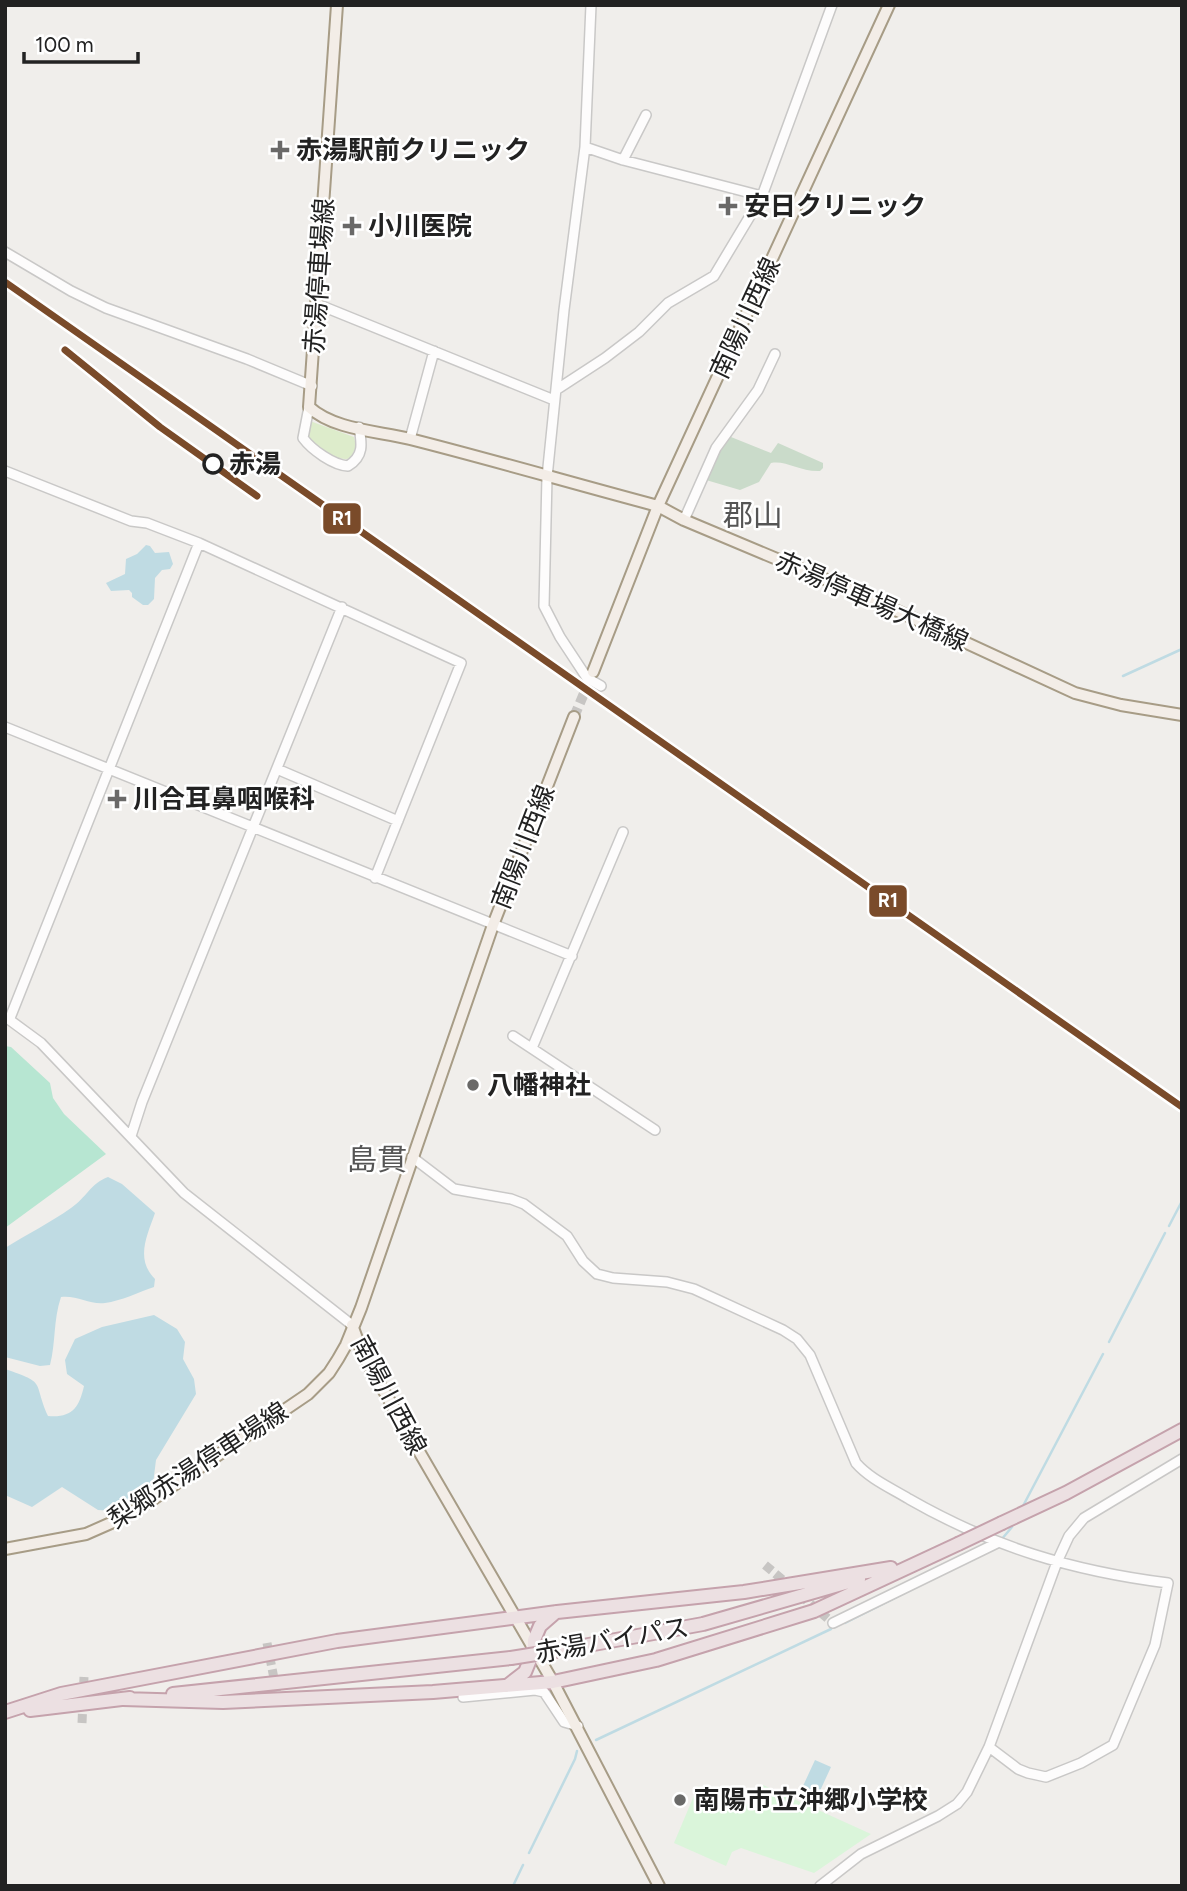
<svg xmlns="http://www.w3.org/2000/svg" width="1187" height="1891" viewBox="0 0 1187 1891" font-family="Figtree,'Noto Sans JP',sans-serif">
<rect width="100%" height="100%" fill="#f0eeeb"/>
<path fill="#ddeccb" d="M310 421 354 437 356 446 351 458C337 463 314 447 307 436Z"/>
<path fill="#cadbca" d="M731 437 771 453 778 443 823 463V468L820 471C800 472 786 460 771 463L759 482 740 490 706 480C712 465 717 447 731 437Z"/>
<path fill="#daf5da" d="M763 1785 871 1834 814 1873 741 1848 732 1852 726 1866 674 1843 698 1786 754 1807Z"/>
<path fill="#b7e6d2" d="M5 1046 11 1047 50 1083 53 1098 64 1114 106 1154 5 1228Z"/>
<path fill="#bfdbe3" d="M146 545 150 546 155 553 169 552 173 564 170 569 162 570 155 578 154 599 148 605H143L132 597V593L129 590 111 591 106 583 125 574 126 559 137 554Z
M108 1177 122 1184 155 1213C147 1236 135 1259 155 1279L154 1287C139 1292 121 1301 105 1303 90 1305 77 1295 61 1297 53 1321 56 1342 50 1365L40 1366 5 1357V1248C27 1234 50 1223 71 1208 86 1198 91 1183 108 1177Z
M154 1315 177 1329 185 1342 183 1359 194 1379 196 1394 156 1460 153 1484 112 1511 98 1510 62 1487 32 1507 5 1495V1369C48 1384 32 1380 48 1416 72 1418 79 1408 84 1386L67 1374 65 1360 75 1339 102 1327Z
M815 1760 831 1767 819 1793 803 1786Z"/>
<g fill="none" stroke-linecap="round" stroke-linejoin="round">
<path stroke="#bfdbe3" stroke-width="2.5" d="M1123 676 1182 649
M1169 1226 1182 1201
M1109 1342 1165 1233
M1023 1506 1103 1354
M1001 1540 1012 1527
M845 1623 923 1584
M596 1740 831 1629
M529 1853 575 1759 577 1751
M513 1886 523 1865"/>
<path stroke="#c7c5c3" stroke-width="9" stroke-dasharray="9 4.5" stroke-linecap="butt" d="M765 1565 790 1586
M800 1595 833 1623
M267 1643 280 1709
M82 1723 84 1677"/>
<path stroke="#c7c5c3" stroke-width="10" stroke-dasharray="10 5" stroke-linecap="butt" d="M574 717 593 672"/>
<defs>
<path id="minor" d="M591 5 585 147 564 310 547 477 544 606 560 637 587 678 601 686
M585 147 623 160 762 196
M623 160 646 115
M5 252 71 291 106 308 247 359 312 386
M317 304 554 400
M556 390 605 358 639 332 668 303 714 276 762 196 832 5
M309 407 303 438C312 450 333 465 348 466 364 456 362 444 359 427
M410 439 434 351
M5 471 131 521 147 523 199 543 461 663 375 878
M684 520 716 448 758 390 775 354
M5 727 572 956
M277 769 398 821
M7 1018 41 1043 184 1193 352 1325
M10 1018 199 543
M513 1036 655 1130
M532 1048 623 832
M131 1136 142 1102 342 607
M412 1157 454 1189 511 1199 524 1204 567 1236 583 1261 597 1274 613 1278 667 1282 694 1289 783 1330 797 1339 810 1355 856 1463C870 1479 891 1488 909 1499 993 1547 1072 1571 1168 1583L1155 1645 1113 1745 1081 1763 1046 1777 1028 1773 1018 1769 989 1747
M833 1623 997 1543
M463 1697 535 1690 544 1692 564 1722 578 1726
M820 1886 861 1854 938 1816 957 1804 967 1792 989 1747 1057 1562 1069 1536 1084 1518 1182 1459"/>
<path id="major" d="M337 5 309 407C334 430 378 431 410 439 493 460 575 484 658 506L684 520 865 596 1075 693 1121 705 1182 715
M593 672 658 506 889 5
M352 1325 363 1355 553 1682 659 1886
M5 1549 86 1534 120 1519 152 1500 308 1394 329 1373 338 1359 346 1345 361 1308 493 925 574 717"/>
<path id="highway" d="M1002 1523 1066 1493 1182 1430
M561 1650 703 1624 859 1579
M507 1686 525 1672 534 1650V1640L540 1626 556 1612
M173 1694 511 1658
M123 1699 223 1702 433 1692 553 1682 656 1660 814 1611 958 1544
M30 1710 130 1698
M5 1712 61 1694 337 1641 557 1612 744 1592 891 1568"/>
</defs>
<use href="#minor" stroke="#c9c8c7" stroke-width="12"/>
<use href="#major" stroke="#a79c86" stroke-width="14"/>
<use href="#highway" stroke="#c5a2ac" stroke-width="16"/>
<use href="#minor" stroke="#fdfcfc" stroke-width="9"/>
<use href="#major" stroke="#f3ede7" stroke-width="10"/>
<use href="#highway" stroke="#ece0e2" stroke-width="12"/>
<defs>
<path id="rail" d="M210 464 257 496"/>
</defs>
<use href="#rail" stroke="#ccc" stroke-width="5"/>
<use href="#rail" stroke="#fff" stroke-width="2.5" stroke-dasharray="8" stroke-linecap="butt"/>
<defs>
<path id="highway-bridge" d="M958 1544 1002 1523
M511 1658 561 1650"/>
</defs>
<use href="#highway-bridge" stroke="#c5a2ac" stroke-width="16" stroke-linecap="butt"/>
<use href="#highway-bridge" stroke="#ece0e2" stroke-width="12"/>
<defs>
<path id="rail-1" d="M5 282 1182 1107
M65 350 160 427 257 496"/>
</defs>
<use href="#rail-1" stroke="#fff" stroke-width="12"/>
<use href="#rail-1" stroke="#7a4b2a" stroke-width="7"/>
</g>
<g fill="#6a6968" stroke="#fff" stroke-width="2.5">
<path d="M276.5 139.5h7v7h7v7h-7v7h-7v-7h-7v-7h7z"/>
<path d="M724.5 195.5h7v7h7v7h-7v7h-7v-7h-7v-7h7z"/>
<path d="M348.5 215.5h7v7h7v7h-7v7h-7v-7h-7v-7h7z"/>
<path d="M113.5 788.5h7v7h7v7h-7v7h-7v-7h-7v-7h7z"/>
<circle cx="473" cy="1085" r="7"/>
<circle cx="680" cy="1800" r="7"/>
</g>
<circle fill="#fff" stroke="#222" stroke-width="3.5" cx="213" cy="464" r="9"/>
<g text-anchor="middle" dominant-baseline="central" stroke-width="5" stroke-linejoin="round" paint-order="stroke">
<g font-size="26" font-weight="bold" fill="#222" stroke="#fff" text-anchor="start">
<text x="296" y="150">赤湯駅前クリニック</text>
<text x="744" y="206">安日クリニック</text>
<text x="368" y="226">小川医院</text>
<text x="133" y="799">川合耳鼻咽喉科</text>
<text x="487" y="1085">八幡神社</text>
<text x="694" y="1800">南陽市立沖郷小学校</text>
</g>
<g font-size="26" fill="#222" stroke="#fff">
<text transform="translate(319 276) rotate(-86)">赤湯停車場線</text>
<text transform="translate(745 318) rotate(-65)">南陽川西線</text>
<text transform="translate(872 601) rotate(24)">赤湯停車場大橋線</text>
<text transform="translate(523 847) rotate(-69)">南陽川西線</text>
<text transform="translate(389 1395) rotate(62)">南陽川西線</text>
<text transform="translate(198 1465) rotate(-33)">梨郷赤湯停車場線</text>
<text transform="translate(612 1640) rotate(-10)">赤湯バイパス</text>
</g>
<g font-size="26" font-weight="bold" fill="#222" stroke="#fff" text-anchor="start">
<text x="229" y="464">赤湯</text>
</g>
<g font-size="30" fill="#555" stroke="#fff">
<text x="753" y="515">郡山</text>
<text x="377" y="1159">島貫</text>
</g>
</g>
<g stroke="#fff" stroke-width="2.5">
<rect x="322" y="502" width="40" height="33" rx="7" fill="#7a4b2a"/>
<rect x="868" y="884" width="40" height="34" rx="7" fill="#7a4b2a"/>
</g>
<g font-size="19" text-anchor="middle" font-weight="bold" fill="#fff">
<text x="342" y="525">R1</text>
<text x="888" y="907">R1</text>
</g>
<rect width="1187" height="1891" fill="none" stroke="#222222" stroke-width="14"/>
<path d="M24 52v10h114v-10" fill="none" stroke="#222222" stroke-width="3.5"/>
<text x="35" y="52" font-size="21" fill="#222222" stroke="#ffffff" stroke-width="5" paint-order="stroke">100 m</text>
</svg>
